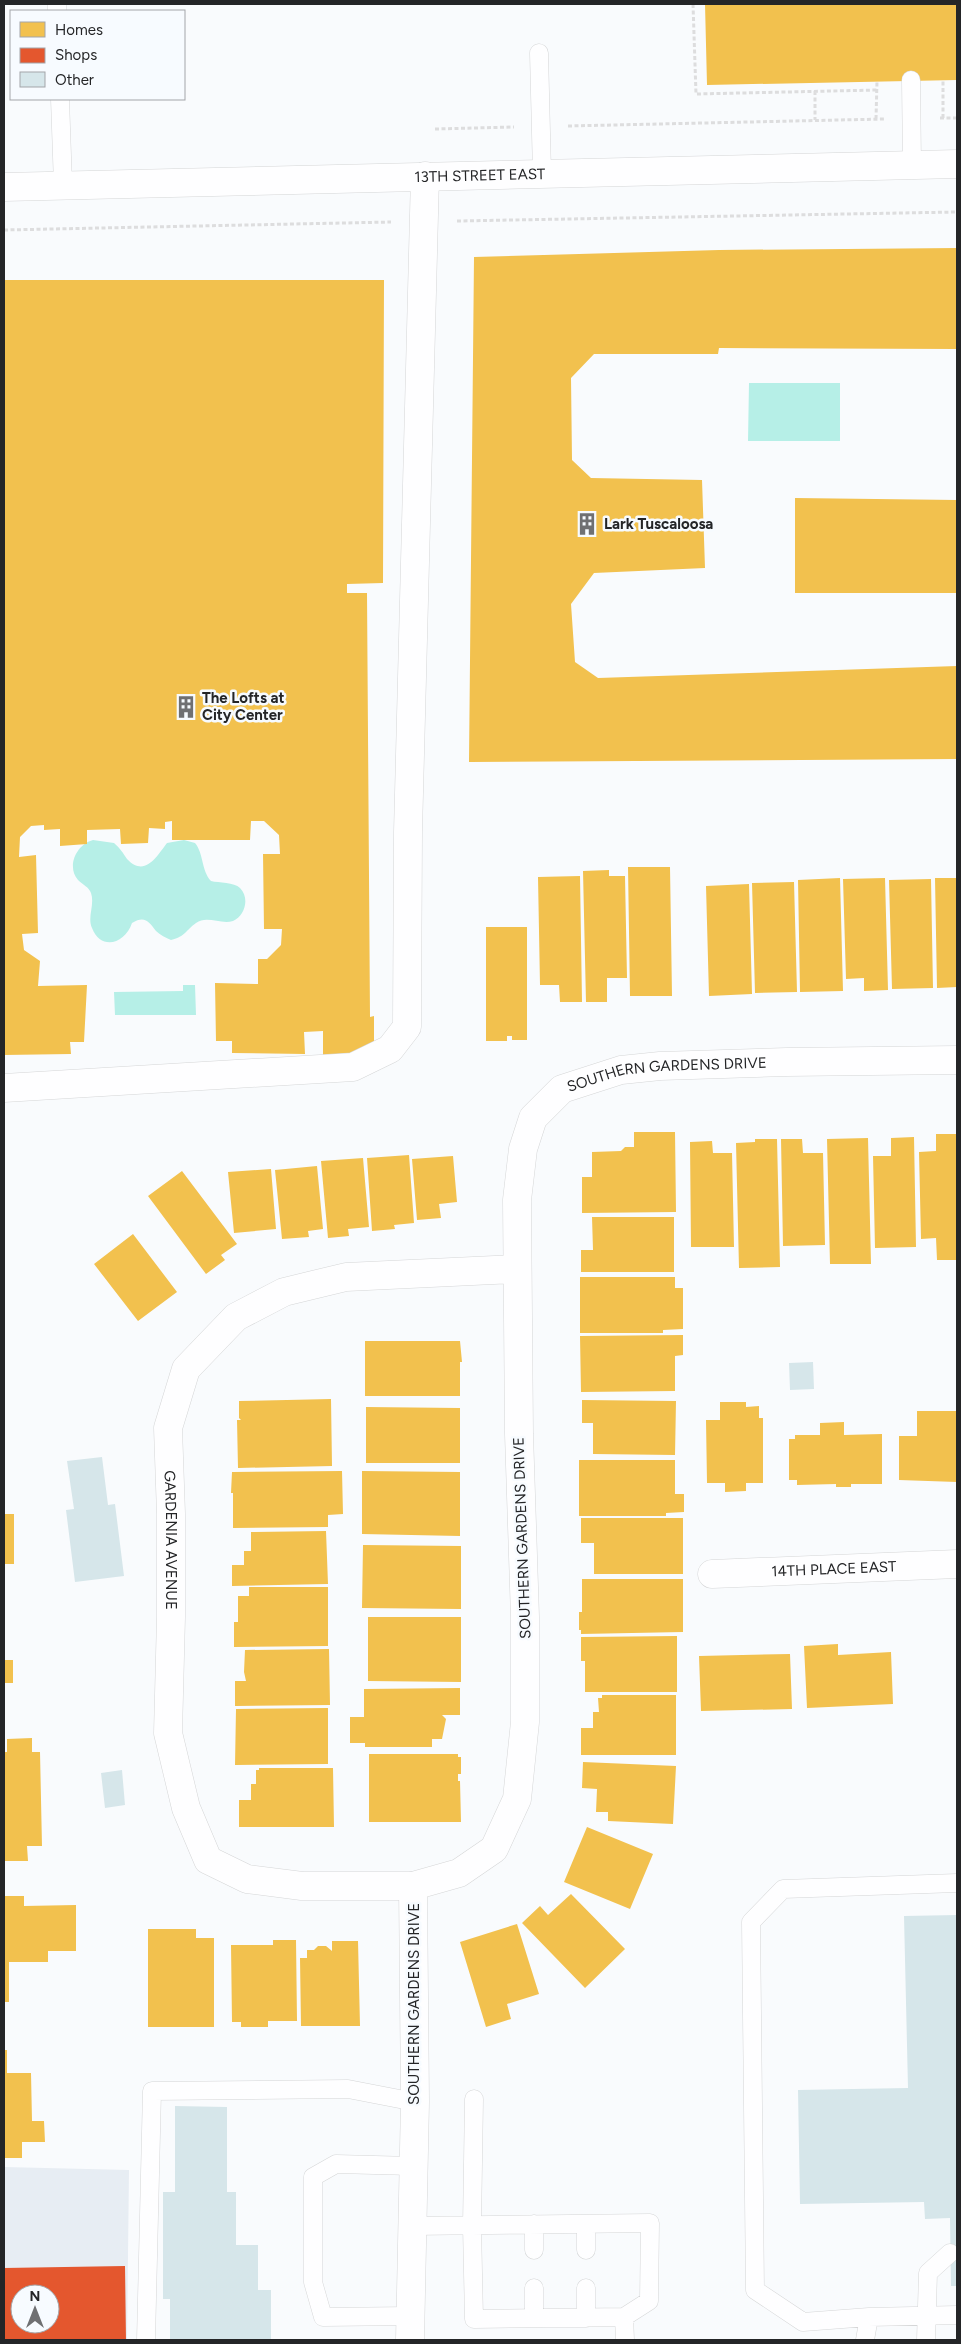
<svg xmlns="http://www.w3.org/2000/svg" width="961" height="2344" viewBox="0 0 961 2344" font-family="Figtree,sans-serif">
<rect width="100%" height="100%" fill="#f9fbfd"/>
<path fill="#e7edf3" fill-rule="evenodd" d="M4 2167 129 2170 127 2340H4ZM20 2294H50V2324H20Z"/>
<path fill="#b6efe7" d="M749 383H840V441H748Z
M93 840 114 843C120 848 123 853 127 859 145 878 157 856 167 843L184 840 195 843C204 854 201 870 211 881 219 883 234 882 240 888 250 898 245 916 233 921 221 925 207 915 196 923 185 931 186 936 171 940 166 938 160 935 156 931 149 922 145 915 132 923 125 944 101 951 92 928 87 917 95 905 91 893 89 887 83 885 78 880 66 866 77 844 93 840Z
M183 985H195L196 1015H115L114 992 183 991Z"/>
<path fill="#f2c14e" d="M705 4H957V80L707 85Z
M957 248V349L719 348 718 354H594L571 378 572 460 591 478 702 480 705 568 594 573 571 604 575 662 598 678 957 666V759L469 762 474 257 719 250Z
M4 280H384L383 583 347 584V593H367L370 1017 374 1016V1050L358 1057H323V1031L304 1032 305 1054 232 1053V1041H216L215 983 258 984V959H267L281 945 282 929H264L263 854H280L279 835 264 821H251L250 840H172V821L165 822V829L149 828 148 843 121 844 120 829 87 830V844L60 846V829L44 830V825L31 826 20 837 19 857 36 855 38 933 22 934 24 950 40 961 38 986 87 985 84 1042H70L71 1054 4 1055Z
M795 498 957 500V593H795Z
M628 867H670L672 996H630Z
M609 870V876H625L627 978H607V1002H586L583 871Z
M580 876 582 1002H560L559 985H540L538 877Z
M840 878 843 991 800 992 798 880Z
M885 878 888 990 864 991V978L846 979 843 879Z
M935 878H957V987L937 988Z
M931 879 933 988 892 989 889 880Z
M794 882 797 992 755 993 752 883Z
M749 884 752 994 709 996 706 886Z
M486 927H527V1040H512V1036H507V1041H486Z
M634 1132H675L676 1212 582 1213V1177H592V1152L621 1151 625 1147H634Z
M936 1134H957V1260H937L936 1238 921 1239 919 1152 936 1151Z
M914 1137 916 1247 875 1248 873 1156H891V1138Z
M868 1138 871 1264H830L827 1139Z
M755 1139H777L780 1267 739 1268 736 1143 755 1142Z
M781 1139H802L803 1153H823L825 1245 783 1246Z
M712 1141 713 1153H732L734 1247H691L690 1142Z
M409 1155 414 1223 394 1225 395 1229 372 1231 367 1158Z
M453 1156 457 1202 439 1204 441 1218 417 1220 412 1159Z
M363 1158 369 1227 348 1229 349 1236 328 1238 321 1161Z
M317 1166 323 1229 308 1231 309 1237 282 1239 275 1170Z
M271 1169 276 1229 234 1233 228 1172Z
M182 1171 237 1244 221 1255 225 1260 206 1274 148 1196Z
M592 1217H674V1272H581V1250H593Z
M133 1234 177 1292 138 1321 94 1264Z
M580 1277H675V1288H683V1329L663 1330V1333H580Z
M683 1335V1355L675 1356V1391L581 1392 580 1336Z
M365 1341H460L462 1362H460V1396H365Z
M331 1399 332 1466 238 1468 237 1420H241L239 1418V1401Z
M582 1400 676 1401 675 1455 593 1454V1423H582Z
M720 1402H746V1407L759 1406V1418H763V1483H746V1491L725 1492V1483H707L706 1420H720Z
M366 1407 460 1408V1463H366Z
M917 1411H957V1482L899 1480V1436H917Z
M844 1422V1435L882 1434V1484H851V1487H836V1484L797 1485V1480H789V1439H795V1435H820V1423Z
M579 1460H675V1494H684V1512L666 1513V1516H579Z
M342 1471 343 1514 328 1515V1527L233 1528V1493H231L232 1472Z
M362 1471 460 1472V1536L362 1534Z
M4 1514H14V1564H4Z
M581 1518H683V1574H594V1543H581Z
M326 1531 328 1584 232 1586V1565H244V1551H251V1532Z
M363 1545 461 1546V1609L362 1608Z
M582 1579H683V1632L581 1634V1630H579V1612H582Z
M249 1587H328V1646L234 1647V1622H238V1596H249Z
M368 1617H461V1682L368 1681Z
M677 1636V1692H585V1661H581V1637Z
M838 1644V1655L891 1652 893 1704 807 1708 804 1646Z
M329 1649 330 1705 235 1706V1681H246L244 1672 245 1650Z
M790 1654 792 1709 701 1711 699 1656Z
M4 1660H13V1683H4Z
M460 1688V1715H442L446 1719 442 1739H432V1747H365V1743H350V1717H364V1689Z
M602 1695H676V1755H581V1728H593V1712H599L598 1698H602Z
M328 1708V1764L235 1765 236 1709Z
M32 1738V1752H40L42 1846H27L28 1861H4V1752H7V1739Z
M369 1754H458V1757H461V1774H458V1781H460L461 1822H369Z
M583 1762 676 1766 673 1824 608 1821V1812H596L597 1789 582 1788Z
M259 1768H333L334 1827H239V1800H251V1784H256V1770H259Z
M587 1827 653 1854 630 1909 564 1882Z
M571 1894 625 1949 585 1988 522 1923 540 1906 548 1915Z
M4 1896H24V1906L76 1905V1951H48V1962H9V2002H4Z
M517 1924 539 1994 507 2004 511 2019 486 2027 460 1942Z
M148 1929H196V1938H214V2027H148Z
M273 1940H296L297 2021H268V2027H241V2022H232L231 1945H273Z
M332 1941H358L360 2026H301L300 1958H307V1950H314L318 1946H326L332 1951Z
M4 2050H7V2073H31L32 2121H44L45 2142H22V2158H4Z"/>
<path fill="#e4572e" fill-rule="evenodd" d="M125 2266 126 2340H4V2268ZM20 2294H50V2324H20Z"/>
<path fill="#d6e6ea" d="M813 1362 814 1389 790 1390 789 1363Z
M102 1457 108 1505 115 1504 124 1576 75 1582 66 1510 74 1509 67 1461Z
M122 1770 125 1805 105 1808 101 1773Z
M957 1915V2286H951L950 2218 925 2219 924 2202 800 2204 798 2090 908 2088 904 1916Z
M175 2106 227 2107V2192H236V2245H258V2290H271V2340H170V2299H163V2192H175Z"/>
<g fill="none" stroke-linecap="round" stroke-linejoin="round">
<defs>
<path id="service" d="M57 4V11
M539 53 542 173
M911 80 912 165
M60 99 63 185
M957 1883 783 1889 751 1922 755 2290 803 2322 869 2317 957 2315
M534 2224V2250
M586 2224V2250
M412 2226C491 2225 570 2224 650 2223L649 2301 624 2317 474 2319 472 2226 474 2099
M534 2288V2318
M410 2316 323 2317 313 2282V2177L336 2164 413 2166
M624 2317 625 2340
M586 2318V2288
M146 2340 152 2091 348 2089 415 2102
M865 2340 869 2317
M926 2340 928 2273 950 2253"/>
<g id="minor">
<path d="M4 1088 353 1067 390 1049 407 1027 408 832 425 176"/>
<path id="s1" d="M517 1269 346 1277 284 1292 236 1317 186 1369 168 1428 171 1514V1617L168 1733 186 1808 208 1860 247 1879 302 1886H413L459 1873 494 1849 517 1799 525 1722V1617L519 1434 517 1200 523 1149 533 1118 562 1089 621 1070 660 1066 787 1062 957 1060"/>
<path id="s2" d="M712 1574 957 1564"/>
<path d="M410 2340 415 2102 413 1886"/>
</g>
<g id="tertiary">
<path id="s3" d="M4 187 957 164"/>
</g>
</defs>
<use href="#service" stroke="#d5d6d7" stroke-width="19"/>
<use href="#minor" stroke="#d5d6d7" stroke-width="29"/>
<use href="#tertiary" stroke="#d5d6d7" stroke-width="29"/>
<path stroke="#ddddde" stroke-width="3" stroke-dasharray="4 2.5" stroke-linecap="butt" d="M693 4 696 94 877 90
M815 91V120
M940 118H957
M943 118V80
M876 119 877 81
M568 126 884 119
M435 129 514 127
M457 221 957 212
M4 230 391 222"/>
<use href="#service" stroke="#fefeff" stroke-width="18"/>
<use href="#minor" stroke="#fefeff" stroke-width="28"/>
<use href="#tertiary" stroke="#fefeff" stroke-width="28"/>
</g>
<defs>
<symbol id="building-bare" viewBox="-9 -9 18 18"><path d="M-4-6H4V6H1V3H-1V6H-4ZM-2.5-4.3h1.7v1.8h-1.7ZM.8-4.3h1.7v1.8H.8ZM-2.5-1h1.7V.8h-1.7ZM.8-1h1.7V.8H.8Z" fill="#6f7072" stroke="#f7fbff" stroke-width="2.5" paint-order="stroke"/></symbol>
</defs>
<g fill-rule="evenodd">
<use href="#building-bare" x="571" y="508" width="32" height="32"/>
<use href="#building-bare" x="170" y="691" width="32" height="32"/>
</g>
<g text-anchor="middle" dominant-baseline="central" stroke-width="5" stroke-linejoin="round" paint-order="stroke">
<g font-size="15" fill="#242527" stroke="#f7fbff">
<text stroke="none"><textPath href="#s3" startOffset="476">13TH STREET EAST</textPath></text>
<text stroke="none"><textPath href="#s1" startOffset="2048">SOUTHERN GARDENS DRIVE</textPath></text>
<text transform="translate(522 1538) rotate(-92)">SOUTHERN GARDENS DRIVE</text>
<text stroke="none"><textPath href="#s1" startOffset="535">GARDENIA AVENUE</textPath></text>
<text stroke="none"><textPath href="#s2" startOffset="122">14TH PLACE EAST</textPath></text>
<text transform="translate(414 2004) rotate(-90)">SOUTHERN GARDENS DRIVE</text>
</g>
<g font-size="15" font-weight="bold" fill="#242527" stroke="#f7fbff" text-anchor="start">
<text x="604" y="524">Lark Tuscaloosa</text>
<text x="202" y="698">The Lofts at<tspan x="202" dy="17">City Center</tspan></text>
</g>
</g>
<rect width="961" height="2344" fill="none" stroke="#242527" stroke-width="10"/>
<rect x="10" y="10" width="175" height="90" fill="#f7fbff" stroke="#a3a5a9"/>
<rect x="20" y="22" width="25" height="15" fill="#f2c14e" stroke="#a3a5a9"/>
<text x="55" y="35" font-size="15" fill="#242527">Homes</text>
<rect x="20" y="48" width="25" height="15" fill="#e4572e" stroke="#a3a5a9"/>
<text x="55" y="60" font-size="15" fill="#242527">Shops</text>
<rect x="20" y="72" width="25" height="15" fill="#d6e6ea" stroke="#a3a5a9"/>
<text x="55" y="85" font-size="15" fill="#242527">Other</text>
<g transform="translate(35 2309)"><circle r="24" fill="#f7fbff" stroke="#a3a5a9"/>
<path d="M0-4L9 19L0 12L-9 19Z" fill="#6f7072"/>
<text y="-8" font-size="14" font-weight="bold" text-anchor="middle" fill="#242527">N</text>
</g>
</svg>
